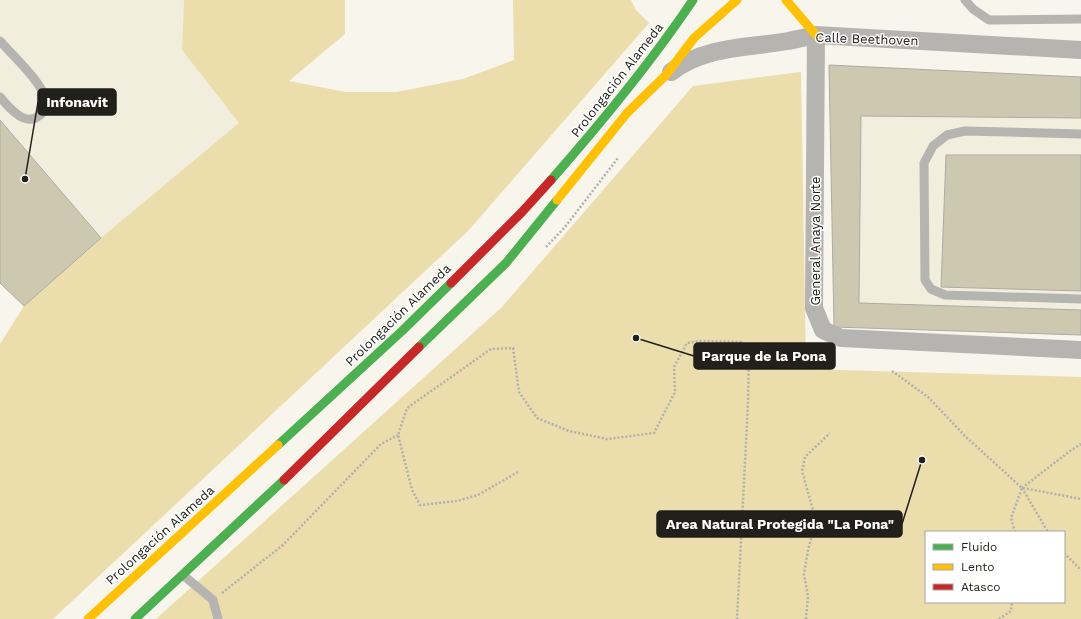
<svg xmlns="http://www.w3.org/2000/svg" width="1081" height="619" viewBox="0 0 1081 619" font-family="'Work Sans',sans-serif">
<rect width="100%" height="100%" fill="#f8f5ed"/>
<path fill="#f2eedd" d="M0 0H184L182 50 239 123 101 238 0 120Z
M829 65 1081 77V335L834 327Z"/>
<path fill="#ebddac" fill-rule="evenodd" d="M184 0H345V34L289 81 346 92H397L463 79 514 60 513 0H631L636 10 649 23 468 231 53 619H0V344L24 306 101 238 239 123 182 50Z
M801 72 806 369 1081 377V619H156L502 307 693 86ZM926 532H1064V602H926Z"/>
<path fill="#cfc8b0" stroke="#adaba6" d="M829 65 1081 77V118L861 116 859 303 1081 310V335L834 327Z
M0 120 101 238 24 306 0 283Z
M946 155H1081V291L941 287Z"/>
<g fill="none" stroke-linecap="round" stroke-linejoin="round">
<path stroke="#b2b0ac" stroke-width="2.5" stroke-dasharray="2 2" stroke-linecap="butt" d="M546 247 565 227 618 158
M892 371 928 397 965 436 1022 488 1011 518 1015 532
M518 472 478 495 457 501 420 505 412 490 398 435 407 408 491 349 513 348 519 392 537 418 569 431 607 439 654 433 675 392 674 367 687 343 700 341 741 342 749 352 748 403 737 619
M1022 488 1070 451 1081 444
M1022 488 1048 532
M1023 488 1081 499
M1064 553 1081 570
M222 593 283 545 381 444 398 435
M806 619 808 596 804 574 808 550 816 521 802 471 805 457 830 433
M999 619 1011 611 1012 602"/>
<path stroke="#b6b4b1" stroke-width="9" d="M965 0 973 9 989 20 1081 19
M0 41C17 60 39 79 49 104 32 133 15 115 0 97
M1081 134 965 131 947 135 933 146 924 163 925 280 931 289 945 295 1081 299
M183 575 213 600 218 619"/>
<path stroke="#b6b4b1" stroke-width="18" d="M816 35 814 308 823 330 841 338 1081 350
M671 72C705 46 748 48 788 41 798 39 807 37 816 35L1081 50"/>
<path stroke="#4caf50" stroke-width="9" d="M551 180C602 122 650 64 693 0
M419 347 506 263 557 200
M278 445 402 331 451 283
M135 619 284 480"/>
<path stroke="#ffc107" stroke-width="9" d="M786 0 816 35
M557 200 627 113 666 75 694 38 737 0
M88 619 278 445"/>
<path stroke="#c62828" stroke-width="9" d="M451 283 522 212 551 180
M284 480 419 347"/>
</g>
<g text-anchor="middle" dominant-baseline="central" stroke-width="3" stroke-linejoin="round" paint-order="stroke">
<g font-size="13" fill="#21201a" stroke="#fff">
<text transform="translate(867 39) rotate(2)">Calle Beethoven</text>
<text transform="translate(617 80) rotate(-52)">Prolongación Alameda</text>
<text transform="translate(815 241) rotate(-90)">General Anaya Norte</text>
<text transform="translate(398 315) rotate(-44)">Prolongación Alameda</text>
<text transform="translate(160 535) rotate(-42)">Prolongación Alameda</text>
</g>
</g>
<path fill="none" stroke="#21201a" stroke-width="1.5" d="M25 179L38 102M636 338L694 356M922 460L902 524"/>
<g fill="#21201a" stroke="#fff" stroke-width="1.5">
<circle cx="25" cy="179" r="4"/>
<circle cx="636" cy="338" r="4"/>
<circle cx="922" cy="460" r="4"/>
</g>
<g fill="#21201a" stroke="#21201a" stroke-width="1.5">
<rect x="38" y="89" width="78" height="26" rx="4"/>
<rect x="694" y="343" width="141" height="26" rx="4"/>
<rect x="657" y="511" width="245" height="26" rx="4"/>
</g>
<g font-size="14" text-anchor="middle" font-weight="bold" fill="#fff">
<text x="77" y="107">Infonavit</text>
<text x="764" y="361">Parque de la Pona</text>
<text x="780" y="529">Area Natural Protegida "La Pona"</text>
</g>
<rect x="925" y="531" width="140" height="72" fill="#ffffff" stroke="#a6a6a3"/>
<rect x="933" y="544" width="20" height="6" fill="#4caf50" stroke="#a6a6a3"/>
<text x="961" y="551" font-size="12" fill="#21201a">Fluido</text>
<rect x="933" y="564" width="20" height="6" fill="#ffc107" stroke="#a6a6a3"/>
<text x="961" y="571" font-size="12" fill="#21201a">Lento</text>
<rect x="933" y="584" width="20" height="6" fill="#c62828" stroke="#a6a6a3"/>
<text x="961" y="591" font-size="12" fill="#21201a">Atasco</text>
</svg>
